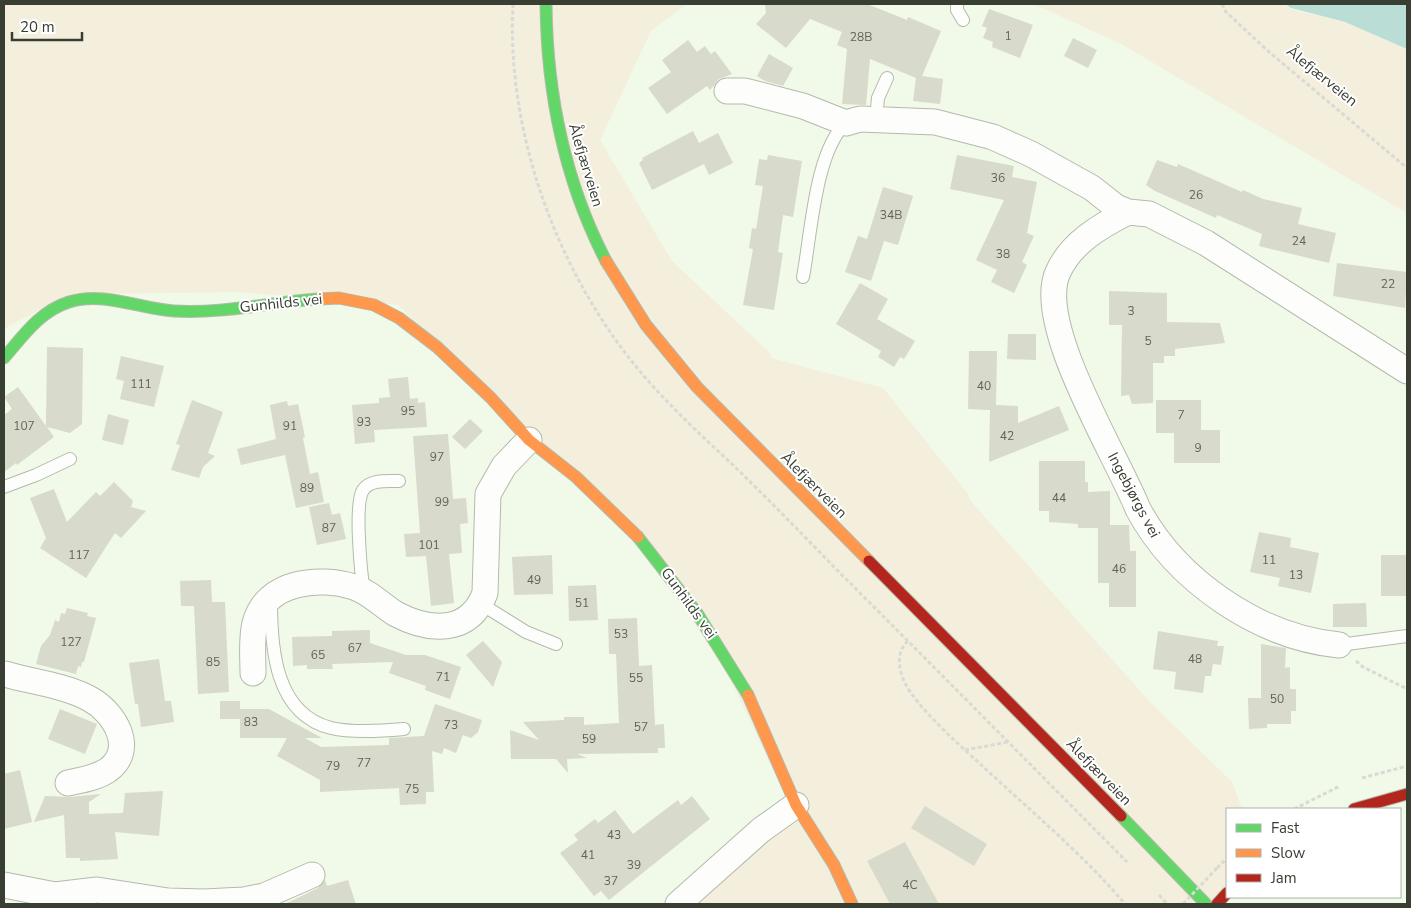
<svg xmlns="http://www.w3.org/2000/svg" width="1411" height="908" viewBox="0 0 1411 908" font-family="'Nunito Sans',sans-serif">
<rect width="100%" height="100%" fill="#f1f9e8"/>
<path fill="#f4efdc" d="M4 4H687L651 31 600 140 672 261 771 354V358L883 388 969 495V499L1150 702 1232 782 1242 809H1227V886L1210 904H686L788 802 726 670 648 555 398 305 238 292 98 294 55 301 4 329Z
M1034 4H1285L1291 9 1345 22 1407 49V213L1123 45Z"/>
<path fill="#baded5" d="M1285 4H1407V49L1345 22 1291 8Z"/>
<path fill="#d8dacb" d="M765 4H867L907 20 908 17 941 31 922 76 943 79 940 104 913 101 916 78 870 59 866 105 842 104 847 49 837 45 842 32 810 19 786 48 756 24 766 13Z
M989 9 1033 25 1020 58 992 47 993 42 983 38 987 28 982 26Z
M1073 38 1097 50 1088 68 1064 56Z
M688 40 697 52 705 46 711 54 715 51 732 74 719 79 710 90 707 86 667 114 648 88 671 72 662 60Z
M769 54 793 68 783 86 765 81 757 76Z
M693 131 699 143 718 133 733 163 709 175 704 164 652 190 639 163 643 160 642 158Z
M768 155 802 161 793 217 783 215 778 252 783 253 774 310 743 305 753 249 749 248 752 228 756 229 763 186 755 185 759 159 767 160Z
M957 155 1014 166 1012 177 1037 182 1027 233 1034 236 1022 262 1027 265 1014 293 991 282 997 270 976 260 1004 200 950 189Z
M1157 160 1177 167 1178 164 1242 192 1243 190 1263 199 1302 208 1298 224 1336 233 1329 263 1259 246 1262 234 1217 215 1216 218 1155 191 1146 185Z
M883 187 913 196 898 245 884 241 871 281 845 272 858 236 867 239Z
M1337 263 1407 272 1405 308 1333 296Z
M860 283 888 299 877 319 915 341 904 359 900 357 894 367 878 357 881 351 836 324Z
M1109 291 1167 293V322L1220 323 1225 343 1175 349V356H1164V363H1153V403L1132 404 1129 395 1121 396 1122 325H1109Z
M1008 334H1036V360L1007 359Z
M47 347 83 348 82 424 70 433 47 427 54 437 17 465 16 463 4 472V415L12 409 4 397 18 387 46 426Z
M969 351H997L996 405 1018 406V423L1059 406 1069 430 989 462 990 410 968 409Z
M121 356 164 366 154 407 120 399 124 381 116 379Z
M408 377 410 399 418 398V403L425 402 427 427 374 430 375 442 355 444 352 405 379 403V398L390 397 388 379Z
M192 400 223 412 208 453 215 456 203 467 199 478 171 470 180 445 176 444Z
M1156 400H1201V430H1220V463H1174V433H1156Z
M287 401 288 406 298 404 305 437 303 438 310 474 318 472 324 502 296 508 285 455 241 465 237 449 276 439 270 405Z
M108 414 129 420 123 445 102 440Z
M470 419 483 431 465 449 452 437Z
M448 434 453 499 466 498 468 523 460 524 462 553 449 554 454 603 431 606 426 556 406 557 404 534 420 533 413 436Z
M1039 461H1085V482H1088V492L1110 491V525H1129L1130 551H1136V607H1109V583H1098V528H1078V524L1049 522V511H1039Z
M114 482 133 501 131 507 146 511 121 538 115 533 86 578 40 548 46 538 30 498 54 489 67 522 96 492 100 496Z
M329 503 332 515 340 513 346 539 317 545 309 507Z
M1259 532 1291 538 1290 547 1319 553 1311 593 1278 586 1280 578 1250 572Z
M552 555 553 594 514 595 512 557Z
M1381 555H1407V596H1381Z
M211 580 212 602H225L229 692 198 694 194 606H181L180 581Z
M596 585 598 620 569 621 568 586Z
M1366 603 1367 627H1333V604Z
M67 608 88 613 87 616 96 618 84 662H82L81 667 78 666 76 674 36 664 41 646 50 635 55 620 59 622 61 613 65 614Z
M637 618 639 666 652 665 655 725 664 724 665 748H658V753L577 754 587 758 567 759 568 773 556 759H511L510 730 539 740 523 722 564 720V717H584V725L619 723 616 654H609L608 619Z
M370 630V643L406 655H425L461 667 450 699 425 690 426 686 389 673 393 662 332 664 333 669H307V665L293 666 292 637 332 636V631Z
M1158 631 1218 641 1217 646H1224L1221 665 1213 664 1211 676H1205L1203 693 1174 689 1176 672 1153 669Z
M483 641 502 662 493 687 466 655Z
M1261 644 1286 648 1285 668 1290 667V689H1296V711H1291V724H1267V728L1249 729 1248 698H1261Z
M159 659 165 701H171L174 722 141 727 138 704H135L129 663Z
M220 701H240V709H269L322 738H305L321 747 389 745V738L424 736 435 704 482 720 478 732 471 738 463 735 456 753 444 748 442 754 432 751 434 792H426V804L400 805 399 788 320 792V780L277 756 287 738H240V719H220Z
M60 709 97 724 85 754 48 739Z
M20 770 32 822 4 829V774Z
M163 791 159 836 115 832 118 859 80 861V858H66L64 815 34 822 45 796 70 797 101 794 89 802V814L123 813 125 793Z
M692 796 710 819 609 900 601 891 594 896 560 853 578 840 574 835 595 819 598 823 615 810 633 834 678 800 681 805Z
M925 806 987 844 974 866 911 828Z
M905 842 939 904H890L867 861Z
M325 880 327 886 348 880 356 904H285L318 888Z"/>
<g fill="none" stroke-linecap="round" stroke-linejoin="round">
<defs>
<path id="lane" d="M957 4V10L963 20
M876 119 878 98 887 78
M803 277C811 235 815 151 846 123
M4 487 36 475 70 459
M364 592C361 574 354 504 363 490 370 479 388 481 399 481
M271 602C271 648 275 714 331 728 353 733 382 731 404 729
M481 604 526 632 556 644
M1339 645 1407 636"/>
<path id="street" d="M727 91H745L803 106 846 123 860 119 935 122 993 137 1031 154 1092 188 1116 207 1128 212 1149 214 1206 243 1407 371
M1128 212C1100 226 1071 243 1058 272 1034 324 1117 456 1138 509 1176 580 1258 637 1339 645
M253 673C253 657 251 639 255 623 266 581 319 576 354 587 370 592 382 606 396 614 430 632 470 634 485 593L488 494 504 466 529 440
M5 674C32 682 64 685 90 699 114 712 137 749 108 770 96 778 82 780 68 783
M4 885 55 895 97 890 168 901 204 902 244 900 264 896 312 875
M678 904 761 830 796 805"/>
<path id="fast" d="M546 4C547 94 564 180 606 261
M4 358C23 336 40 311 69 302 104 291 140 309 174 311 223 314 271 302 319 299
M638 537 697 613 748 695
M1121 816 1206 904"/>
<path id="slow" d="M606 261 646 325 697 387 869 561
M319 299 339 298 374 305 399 318 437 347 491 398 529 440 576 477 638 537
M748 695 796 805 834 865 852 904"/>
<path id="jam" d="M869 561 1121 816
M1354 809 1407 794
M1217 904 1227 893"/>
</defs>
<use href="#lane" stroke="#b3baad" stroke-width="14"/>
<use href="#street" stroke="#b3baad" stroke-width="27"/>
<use href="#fast" stroke="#b3baad" stroke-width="13"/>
<use href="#slow" stroke="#b3baad" stroke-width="13"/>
<use href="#jam" stroke="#b3baad" stroke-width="13"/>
<path stroke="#d8dad5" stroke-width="3" stroke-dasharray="4 2.5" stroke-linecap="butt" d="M513 4C506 132 557 271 638 369 667 404 701 435 734 466 769 500 804 536 838 571 935 668 1031 765 1127 862
M1222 4 1226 12 1268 51 1407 168
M908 641C896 651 898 669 905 683 917 707 956 742 977 761 1027 808 1081 852 1125 904
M1356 661 1363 667 1407 689
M965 750 1008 742
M1362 778 1407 766
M1294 809 1340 786
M1217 868 1227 858
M1159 895 1167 904"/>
<use href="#lane" stroke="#fdfefc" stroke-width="12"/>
<use href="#street" stroke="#fdfefc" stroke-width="25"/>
<use href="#fast" stroke="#63d668" stroke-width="11"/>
<use href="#slow" stroke="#ff974d" stroke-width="11"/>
<use href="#jam" stroke="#b3261e" stroke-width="11"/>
<path stroke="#d8dad5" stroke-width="3" stroke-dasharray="4 2.5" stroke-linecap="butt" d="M1183 904 1217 868"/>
</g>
<g text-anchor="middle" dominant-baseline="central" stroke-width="4" stroke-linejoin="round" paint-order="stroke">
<g font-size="12" fill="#606558">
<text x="1008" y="36">1</text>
<text x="861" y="37">28B</text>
<text x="998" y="178">36</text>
<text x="1196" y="195">26</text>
<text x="891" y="215">34B</text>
<text x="1299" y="241">24</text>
<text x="1003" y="254">38</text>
<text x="1388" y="284">22</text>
<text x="1131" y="311">3</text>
<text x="1148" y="341">5</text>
<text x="141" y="384">111</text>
<text x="984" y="386">40</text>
<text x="408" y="411">95</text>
<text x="1181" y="415">7</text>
<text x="364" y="422">93</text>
<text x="24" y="426">107</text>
<text x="290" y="426">91</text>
<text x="1007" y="436">42</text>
<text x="1198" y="448">9</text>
<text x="437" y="457">97</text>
<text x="307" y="488">89</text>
<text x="1059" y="498">44</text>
<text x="442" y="502">99</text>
<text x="329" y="528">87</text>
<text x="429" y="545">101</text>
<text x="79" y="555">117</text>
<text x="1269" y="560">11</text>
<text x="1119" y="569">46</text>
<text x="1296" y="575">13</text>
<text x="534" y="580">49</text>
<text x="582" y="603">51</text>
<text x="621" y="634">53</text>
<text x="71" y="642">127</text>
<text x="355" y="648">67</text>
<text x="318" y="655">65</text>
<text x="1195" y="659">48</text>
<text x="213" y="662">85</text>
<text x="443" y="677">71</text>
<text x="636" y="678">55</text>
<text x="1277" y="699">50</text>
<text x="251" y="722">83</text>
<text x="451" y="725">73</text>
<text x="641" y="727">57</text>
<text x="589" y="739">59</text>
<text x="364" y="763">77</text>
<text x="333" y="766">79</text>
<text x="412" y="789">75</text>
<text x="614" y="835">43</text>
<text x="588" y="855">41</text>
<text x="634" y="865">39</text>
<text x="611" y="881">37</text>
<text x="910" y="885">4C</text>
</g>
<g font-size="15" fill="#383e32" stroke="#fff">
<text transform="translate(1322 76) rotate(39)">Ålefjærveien</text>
<text transform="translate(586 165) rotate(73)">Ålefjærveien</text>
<text transform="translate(281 303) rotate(-6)">Gunhilds vei</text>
<text transform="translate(814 485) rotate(45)">Ålefjærveien</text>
<text transform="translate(1134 495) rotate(62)">Ingebjørgs vei</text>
<text transform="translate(689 603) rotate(54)">Gunhilds vei</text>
<text transform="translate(1099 772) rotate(46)">Ålefjærveien</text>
</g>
</g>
<rect width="1411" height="908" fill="none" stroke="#383e32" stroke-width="10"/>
<rect x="1226" y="808" width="175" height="90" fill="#ffffff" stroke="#afb2ad"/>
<rect x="1236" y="824" width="25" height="8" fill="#63d668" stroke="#afb2ad"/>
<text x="1271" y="833" font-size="15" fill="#383e32">Fast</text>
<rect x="1236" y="849" width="25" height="8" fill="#ff974d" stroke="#afb2ad"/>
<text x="1271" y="858" font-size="15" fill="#383e32">Slow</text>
<rect x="1236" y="874" width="25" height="8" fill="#b3261e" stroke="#afb2ad"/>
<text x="1271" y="883" font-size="15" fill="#383e32">Jam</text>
<path d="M12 32v8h70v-8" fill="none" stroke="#383e32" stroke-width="2.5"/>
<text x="20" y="32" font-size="15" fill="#383e32" stroke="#ffffff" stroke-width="4" paint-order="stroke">20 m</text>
</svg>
